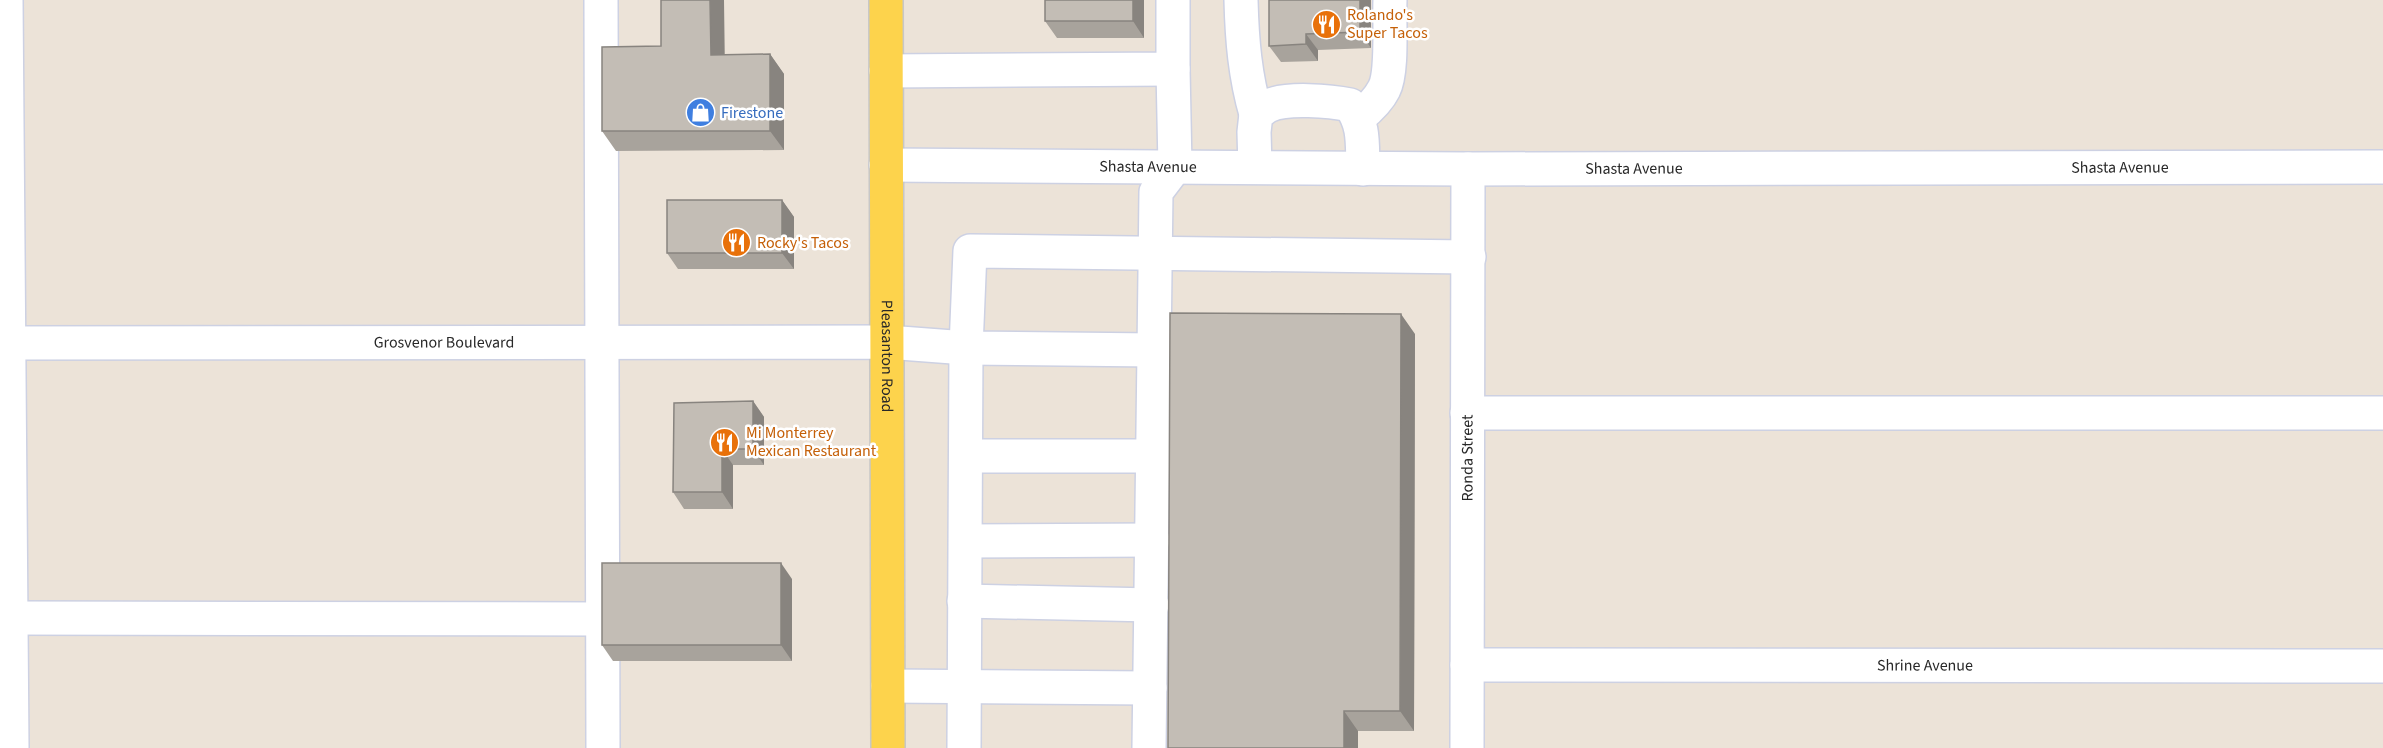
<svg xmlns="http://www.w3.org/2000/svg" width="2383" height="748" viewBox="0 0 2383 748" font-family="'Source Sans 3',sans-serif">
<rect width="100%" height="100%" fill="#ece3d8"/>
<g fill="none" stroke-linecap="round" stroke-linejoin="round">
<defs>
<g id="minor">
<path d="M6 0 12 748"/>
<path d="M601 0 603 748"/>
<path d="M1241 0C1242 40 1245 76 1256 114"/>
<path d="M886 71 1173 69V0"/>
<path d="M1359 117C1369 109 1378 101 1384 89 1393 72 1389 21 1390 0"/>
<path id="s1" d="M886 165 1468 169 2383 167"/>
<path d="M1255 167 1254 132 1256 114C1260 112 1264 108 1268 106 1286 97 1331 101 1350 105 1365 126 1362 144 1363 169"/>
<path id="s2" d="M0 343 887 342 966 348 1155 350"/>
<path d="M1467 413H2383"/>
<path d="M967 456H1153"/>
<path d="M966 541 1153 540"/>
<path d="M964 601 1152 605"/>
<path d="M11 618 603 619"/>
<path id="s3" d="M1467 665 2383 666"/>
<path d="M888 686 1150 688"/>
<path d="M964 748 966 348 970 251 1469 257"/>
<path d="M1149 748 1156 192 1175 167 1173 69"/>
<path id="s4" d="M1467 748 1468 169"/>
</g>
<g id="major">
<path id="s5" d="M886 0 888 748"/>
</g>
</defs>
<use href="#minor" stroke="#cdd1e3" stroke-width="36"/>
<use href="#major" stroke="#c7c7c7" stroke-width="36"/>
<use href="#minor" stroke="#fff" stroke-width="33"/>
<use href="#major" stroke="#fdd34c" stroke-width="33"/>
</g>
<path fill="#a8a39c" d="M661 0H724V55L770 54 784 74V150L616 151 602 131 661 46Z
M1144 0V38H1057L1045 21Z
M1371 0V48L1318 50V61L1281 62 1269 46Z
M782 200 794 217V269H678L667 253Z
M1415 334 1414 731H1358V748H1168Z
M753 401 764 417V465H733V509H684L673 492Z
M792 579V661H613L602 645Z"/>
<path fill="#88847f" d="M710 0H724L725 75 711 55Z
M1133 0H1144V38L1133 21Z
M1360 0H1371V48L1360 32Z
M1306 34 1318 50V61L1306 44Z
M770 54 784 74V150L770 131Z
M782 200 794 217V269L782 253Z
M1401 314 1415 334 1414 731 1400 711Z
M753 401 764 417V465L753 449Z
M722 449 733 465V509L722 492Z
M781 563 792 579V661L781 645Z
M1344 711 1358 731V748H1344Z"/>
<path fill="#c3bdb5" stroke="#88847f" stroke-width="1.5" d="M661 0H710L711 55 770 54V131H602V47L661 46Z
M1045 0H1133V21H1045Z
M1269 0H1360V32L1306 34V44L1269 46Z
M667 200H782V253H667Z
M1170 313 1401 314 1400 711H1344V748H1168Z
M753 401V449H722V492H673L674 403Z
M602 563H781V645H602Z"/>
<defs>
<symbol id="restaurant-disc" viewBox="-11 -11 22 22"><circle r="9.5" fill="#e8710a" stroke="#fff"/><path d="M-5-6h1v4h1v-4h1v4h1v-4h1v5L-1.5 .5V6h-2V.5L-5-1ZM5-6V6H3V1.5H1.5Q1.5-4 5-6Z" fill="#fff"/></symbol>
<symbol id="shop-disc" viewBox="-11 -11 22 22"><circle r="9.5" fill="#3f7fe0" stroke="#fff"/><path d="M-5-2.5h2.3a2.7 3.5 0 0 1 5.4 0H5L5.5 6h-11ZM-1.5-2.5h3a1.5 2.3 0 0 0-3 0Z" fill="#fff"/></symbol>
</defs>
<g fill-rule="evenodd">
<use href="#restaurant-disc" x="1310" y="8" width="33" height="33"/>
<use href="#shop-disc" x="684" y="96" width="33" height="33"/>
<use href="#restaurant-disc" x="720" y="226" width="33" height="33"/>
<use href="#restaurant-disc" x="708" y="426" width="33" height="33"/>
</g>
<g text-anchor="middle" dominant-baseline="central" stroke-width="5" stroke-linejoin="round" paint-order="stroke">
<g font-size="16" fill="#c56008" stroke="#fff" text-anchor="start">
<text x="1347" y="15">Rolando's<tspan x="1347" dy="18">Super Tacos</tspan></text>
<text x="757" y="243">Rocky's Tacos</text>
<text x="746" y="433">Mi Monterrey<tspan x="746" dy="18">Mexican Restaurant</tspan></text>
</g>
<g font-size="16" fill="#366cbe" stroke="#fff" text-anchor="start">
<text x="721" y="113">Firestone</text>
</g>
<g font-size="16" fill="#282828" stroke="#fff">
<text stroke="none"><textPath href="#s1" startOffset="262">Shasta Avenue</textPath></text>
<text stroke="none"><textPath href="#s1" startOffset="1234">Shasta Avenue</textPath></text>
<text stroke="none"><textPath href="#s1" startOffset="748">Shasta Avenue</textPath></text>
<text stroke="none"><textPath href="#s2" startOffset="444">Grosvenor Boulevard</textPath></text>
<text stroke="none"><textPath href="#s5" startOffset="356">Pleasanton Road</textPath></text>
<text stroke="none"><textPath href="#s4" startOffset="290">Ronda Street</textPath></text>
<text stroke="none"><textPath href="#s3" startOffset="458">Shrine Avenue</textPath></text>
</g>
</g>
</svg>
